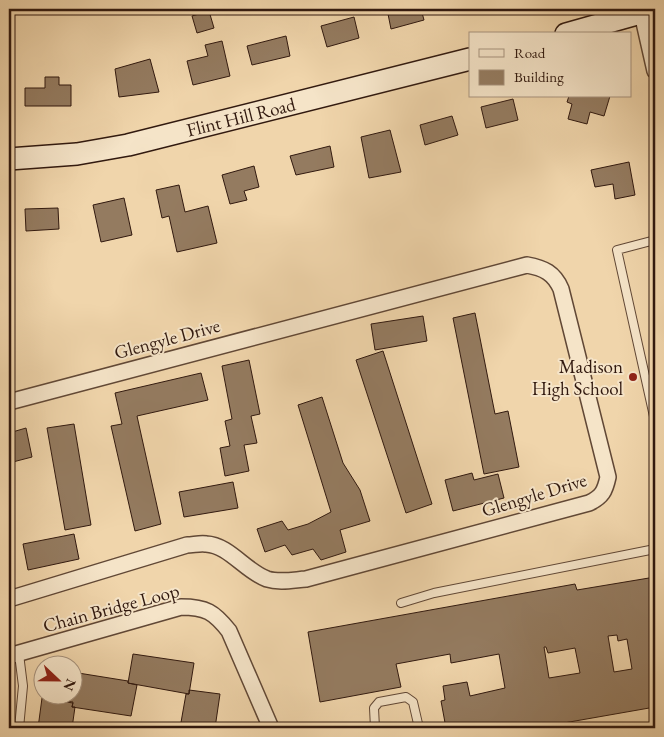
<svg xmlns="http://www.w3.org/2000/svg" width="664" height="737" viewBox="0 0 664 737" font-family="'EB Garamond',serif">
<rect width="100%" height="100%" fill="#f0d5ab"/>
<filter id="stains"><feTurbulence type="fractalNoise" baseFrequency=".004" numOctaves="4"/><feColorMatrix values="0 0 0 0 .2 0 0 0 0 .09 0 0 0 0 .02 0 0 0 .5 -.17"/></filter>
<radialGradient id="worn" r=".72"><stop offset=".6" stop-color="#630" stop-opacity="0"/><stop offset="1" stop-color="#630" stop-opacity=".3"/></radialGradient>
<path fill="#947b60" stroke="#31190f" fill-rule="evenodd" d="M387 9H421L424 20 391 29Z
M209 11 214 28 197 33 192 16Z
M354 17 359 38 327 47 321 26Z
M286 36 290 56 252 65 247 46Z
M222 41 230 76 193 85 187 61 208 56 205 45Z
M150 59 159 92 119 97 115 69Z
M45 77H59V85H71V106H25V88H45Z
M569 96H610L604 116 590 112 587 124 568 119 572 104 567 102Z
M513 99 518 120 486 128 481 107Z
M452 116 458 135 425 145 420 125Z
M390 130 401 172 369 178 361 137Z
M330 146 334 167 296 175 290 156Z
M629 162 635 195 615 199 613 184 595 187 591 170Z
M254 166 259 187 244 191 247 200 230 204 222 175Z
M179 185 185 212 208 206 217 243 177 252 169 216 162 218 156 190Z
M124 198 132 235 101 242 93 205Z
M58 208 59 229 26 231 25 209Z
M475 313 495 414 508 411 519 467 484 474 453 318Z
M423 316 427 341 375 350 371 324Z
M383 351 432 504 406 513 356 360Z
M249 360 260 414 251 416 257 443 244 445 249 471 225 476 220 448 230 446 225 421 232 419 222 366Z
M201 373 208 400 137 416 161 524 135 531 111 426 122 424 115 393Z
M322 397 343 463 360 490 370 521 340 530 346 552 321 560 313 549 292 555 285 545 265 552 257 529 282 521 288 530 308 524 331 512 298 405Z
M74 424 91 525 65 530 47 428Z
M26 428 32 457 9 463V433Z
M472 473 474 480 498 474 504 498 453 511 445 480Z
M233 482 238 508 184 517 179 492Z
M74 534 79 559 28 570 23 544Z
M655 577V707L558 724 559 728H446L441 701 445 700 443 686 467 682 470 696 505 688 499 654 451 663 450 654 396 664 401 687 320 702 308 632 575 584 577 590ZM617 635 618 641 627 639 632 669 614 672 608 636ZM544 647H546L548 653 575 648 580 673 549 678Z
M133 654 194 663 189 694 128 683Z
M72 672 128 681V683L137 685 131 716 72 707 73 702 64 701 65 694H72Z
M189 690 220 694 215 728H180L186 694H189Z
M42 698 73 703 72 707H75L72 728H38Z"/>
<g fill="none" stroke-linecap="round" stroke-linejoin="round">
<defs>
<path id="lane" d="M655 240 617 250 655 421
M401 603 434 593 655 549
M19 728 23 686 19 654
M375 728 374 708 379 702 406 697 413 702 419 728"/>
<path id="street" d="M641 9 655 71
M9 402 527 265C544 268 554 273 561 289L608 477C605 491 602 497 589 503L306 579C293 580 279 583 267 579 245 571 229 545 206 544 200 543 193 545 187 545L9 599
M9 656 181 607C206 607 214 612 229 631L271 728"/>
<path id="secondary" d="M566 34 655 9
M9 159 77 154 128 145 470 59"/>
</defs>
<use href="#lane" stroke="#614836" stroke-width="10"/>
<use href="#street" stroke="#614836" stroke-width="18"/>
<use href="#secondary" stroke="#31190f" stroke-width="24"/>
<use href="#lane" stroke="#f5e4c8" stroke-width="8"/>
<use href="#street" stroke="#f5e4c8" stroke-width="15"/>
<use href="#secondary" stroke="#f5e4c8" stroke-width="21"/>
</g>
<circle fill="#8f2418" stroke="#f5e4c8" stroke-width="2" cx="633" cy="377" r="5"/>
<g text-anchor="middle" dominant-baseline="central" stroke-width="4" stroke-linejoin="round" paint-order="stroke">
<g font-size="19" fill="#31190f" stroke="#f5e4c8">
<text transform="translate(241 117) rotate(-14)">Flint Hill Road</text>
<text transform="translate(167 339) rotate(-15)">Glengyle Drive</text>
<text transform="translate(534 495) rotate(-17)">Glengyle Drive</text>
<text transform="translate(111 608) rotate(-15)">Chain Bridge Loop</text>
</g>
<g font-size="19" fill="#31190f" stroke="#f5e4c8" text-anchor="end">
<text x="623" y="366">Madison<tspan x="623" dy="22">High School</tspan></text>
</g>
</g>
<rect width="664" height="737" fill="none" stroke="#f0d5ab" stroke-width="30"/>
<rect x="10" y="10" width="644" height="717" fill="none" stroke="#31190f" stroke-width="2.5"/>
<rect x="15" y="15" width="634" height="707" fill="none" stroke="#31190f"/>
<rect x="469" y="32" width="162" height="65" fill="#f5e4c8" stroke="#a7937e"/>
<rect x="479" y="49" width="25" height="8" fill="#f5e4c8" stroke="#a7937e"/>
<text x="514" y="58" font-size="15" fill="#31190f">Road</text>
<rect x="479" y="70" width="25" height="15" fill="#947b60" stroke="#a7937e"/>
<text x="514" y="82" font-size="15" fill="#31190f">Building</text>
<g transform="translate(58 680) rotate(112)"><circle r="24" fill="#f5e4c8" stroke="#a7937e"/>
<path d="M0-4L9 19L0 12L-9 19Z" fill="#8f2418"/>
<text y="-8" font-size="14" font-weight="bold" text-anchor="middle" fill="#31190f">N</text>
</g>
<rect width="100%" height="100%" filter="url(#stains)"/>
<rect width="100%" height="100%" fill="url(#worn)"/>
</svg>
